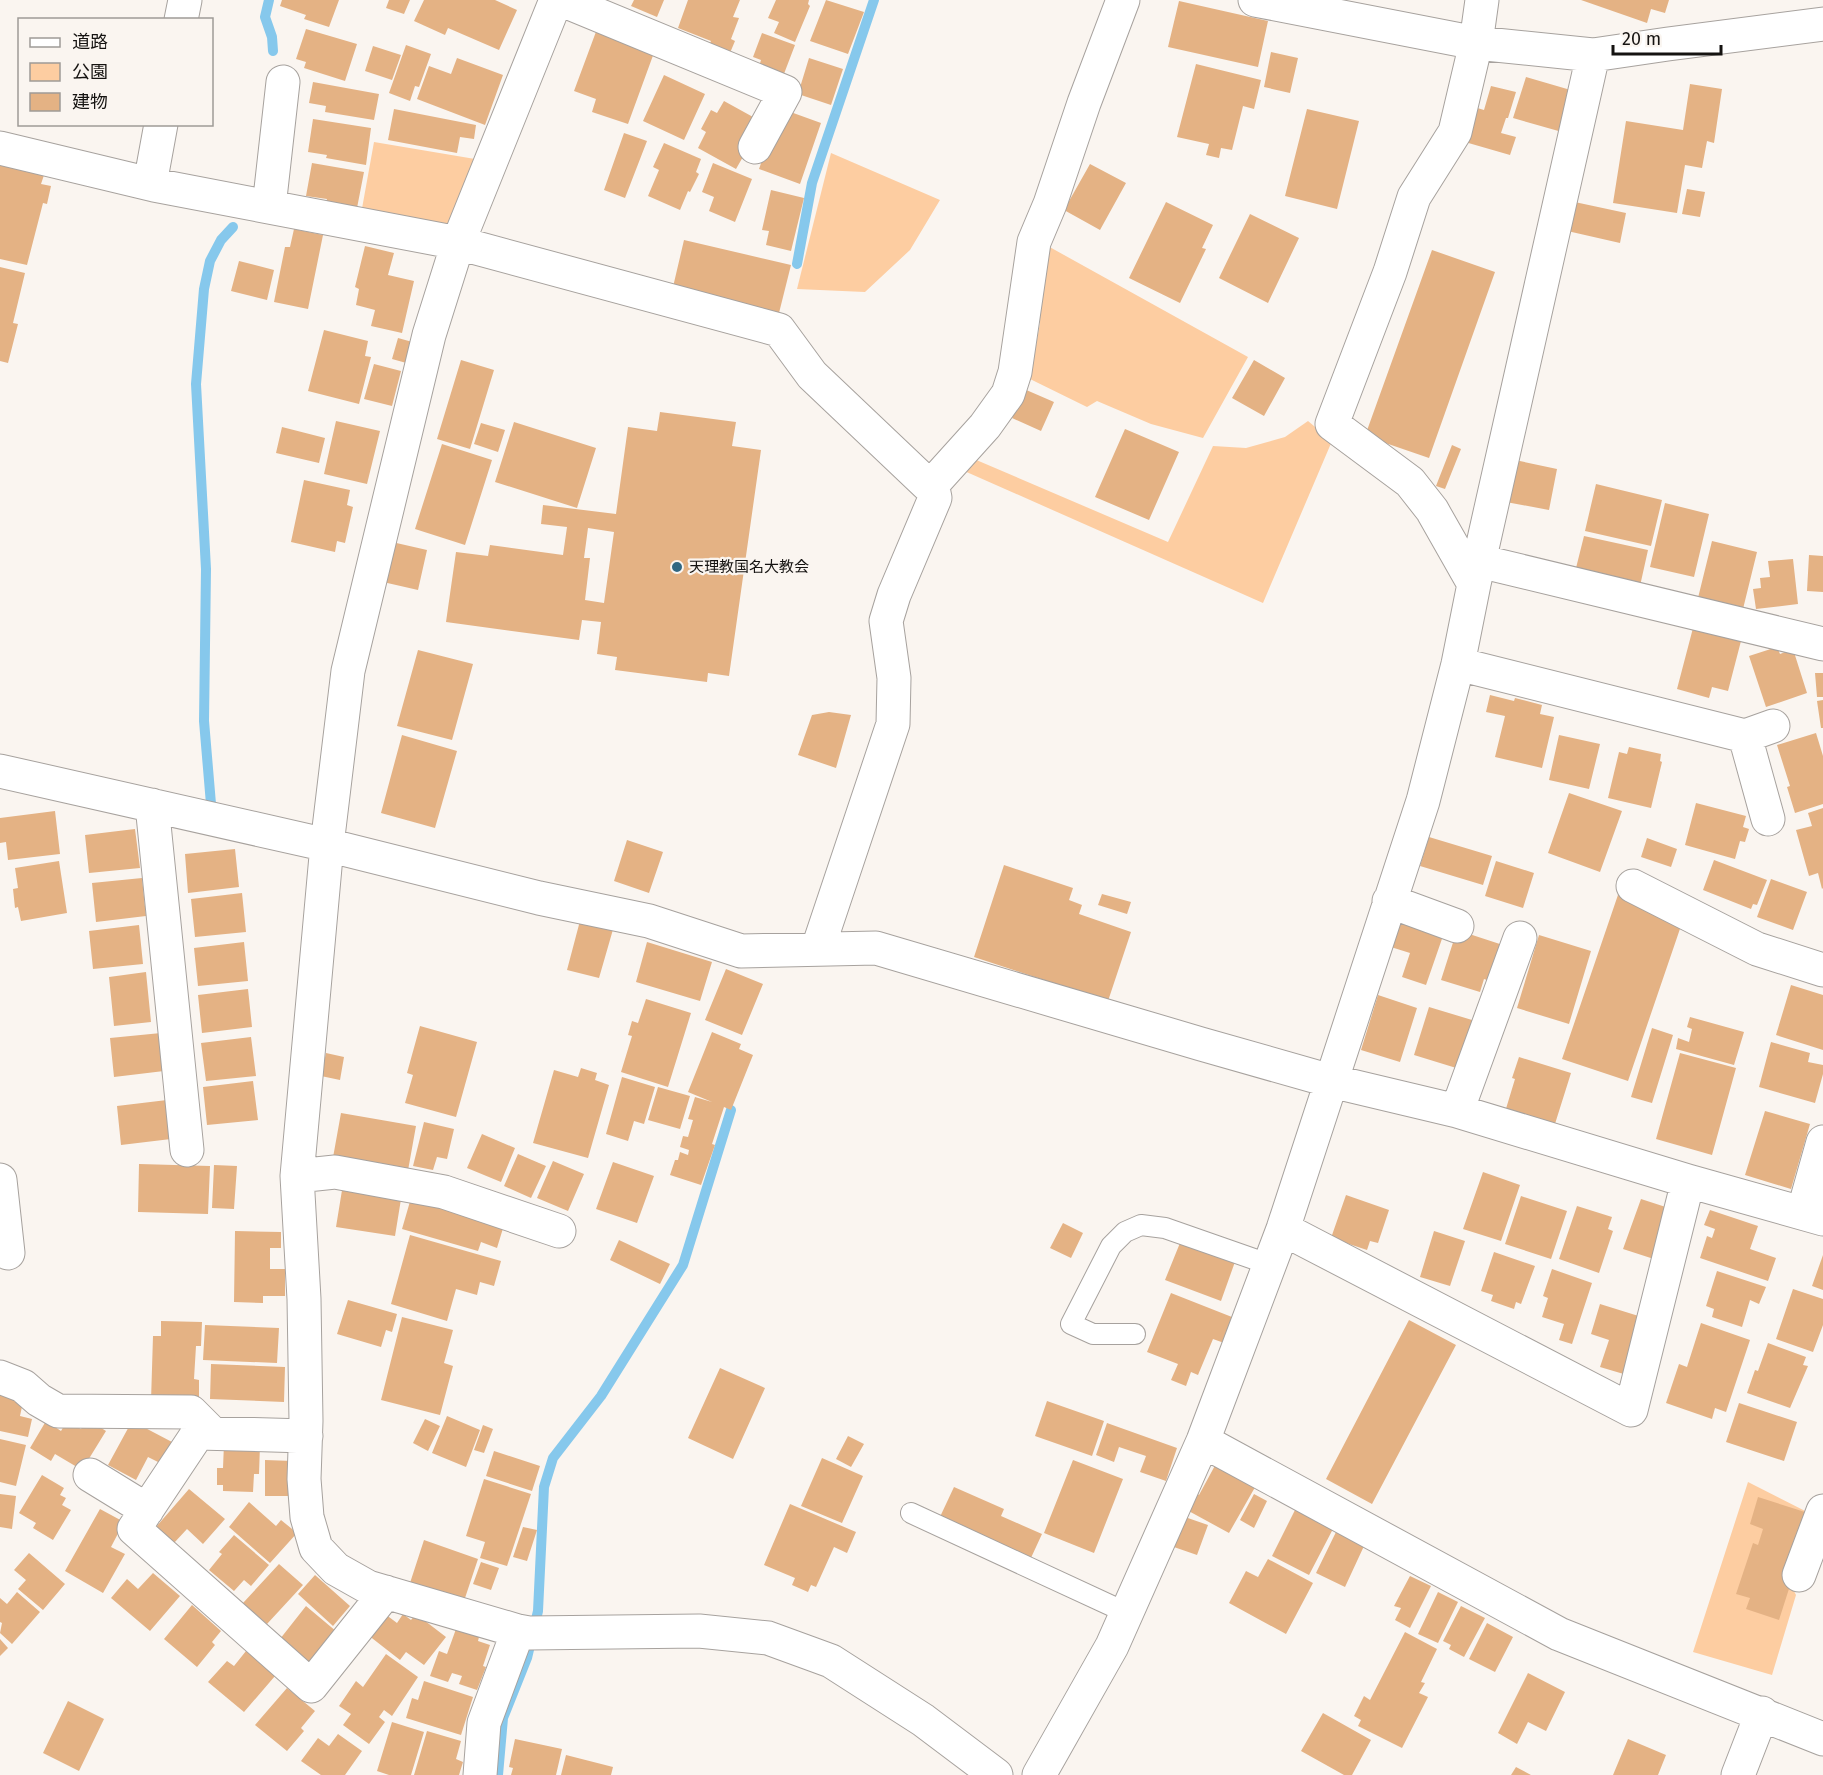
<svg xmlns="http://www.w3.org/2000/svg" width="1823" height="1775" viewBox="0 0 1823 1775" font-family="'Fira Sans','Noto Sans JP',sans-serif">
<rect width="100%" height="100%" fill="#faf5f0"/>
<path fill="#fdcda1" d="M374 142 475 159 458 217 442 230 361 214Z
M831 153 940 200 910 250 865 292 797 289Z
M1046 245 1248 357 1203 438 1151 424 1097 401 1087 407 1030 379 1040 323 1034 318Z
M1308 421 1332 441 1263 603 962 470 974 459 1168 542 1213 446 1246 448 1285 437Z
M1748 1482 1815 1516 1793 1589 1796 1595 1772 1675 1693 1652Z"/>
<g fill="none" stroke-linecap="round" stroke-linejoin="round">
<path stroke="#86c8ec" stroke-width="10" d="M269 0 265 17 272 37 273 51
M797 264 812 183 874 0
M211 804 204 721 206 569 196 384 204 289 210 261 221 240 233 227
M498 1775 503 1718 527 1658 538 1611 544 1487 553 1458 601 1396 683 1265 731 1110"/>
</g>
<path fill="#e4b284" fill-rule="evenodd" d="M282 0H339L329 27 304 19 306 15 280 6Z
M389 0H410L404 14 386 8Z
M424 0H495L517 10 499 50 448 28 445 35 414 21Z
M634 0H664L657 17 631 6Z
M688 0H740L733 17 739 18 731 39 735 41 727 60 706 52 711 41 678 28Z
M776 0H809L808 4 810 6 795 42 774 33 779 22 768 18Z
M826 0 864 12 848 54 810 41Z
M1581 0H1669L1665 13 1651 9 1647 23Z
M1179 1 1268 21 1258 67 1168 47Z
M306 29 357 44 345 81 304 68 306 62 296 59Z
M597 29 655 50 628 124 592 112 596 99 574 91Z
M762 33 795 45 782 79 758 70 761 60 753 57Z
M406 45 431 54 419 87 415 86 410 101 389 93Z
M373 46 401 55 392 80 365 71Z
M1271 52 1298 58 1290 93 1264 87Z
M457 58 503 75 485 125 417 99 429 66 451 74Z
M809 58 843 69 831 105 798 94Z
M1196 64 1261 80 1254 109 1243 106 1232 150 1221 148 1219 158 1206 155 1209 144 1177 137Z
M664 75 705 94 684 140 643 121Z
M1526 77 1574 91 1562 132 1513 118Z
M313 82 379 94 374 120 325 112 326 106 309 103Z
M1690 84 1722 89 1714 143 1707 141 1702 168 1685 165 1677 213 1613 203 1626 121 1683 130Z
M1491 86 1516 92 1508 118H1506L1501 133 1516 137 1510 155 1465 142 1474 107 1484 110Z
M724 101 753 117 746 128 756 134 736 169 698 148 706 132 701 129 711 110 717 113Z
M394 109 476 125 474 139 460 137 457 153 388 140Z
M1307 109 1359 121 1337 209 1285 196Z
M785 110 821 123 800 184 759 169 767 146Z
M313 119 371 128 366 165 326 158 327 155 308 152Z
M624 133 647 141 625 198 604 190Z
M664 143 701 159 696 172 699 174 690 192 688 191 680 210 648 196 659 170 653 167Z
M312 163 364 172 357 208 326 202 327 199 306 196Z
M713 163 752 179 735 222 709 211 714 197 702 192Z
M1090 164 1126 183 1100 230 1064 210Z
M0 165 44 175 41 184 51 186 47 204 43 203 27 265 0 259Z
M1687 189 1705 192 1700 217 1682 214Z
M771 190 804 198 791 251 766 245 769 231 762 230Z
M1570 201 1626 213 1620 243 1563 230Z
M1166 202 1213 225 1202 248 1206 249 1180 303 1129 278Z
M1250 214 1299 238 1268 303 1219 278Z
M294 229 323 235 308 309 274 302 285 247H290Z
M684 240 791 265 779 313 673 287Z
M365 246 394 253 388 275 414 281 402 333 371 326 375 310 356 305 359 289 355 287Z
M1432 250 1495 272 1429 458 1365 436Z
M239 261 274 270 267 300 231 291Z
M0 267 25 273 13 323 18 324 8 363 0 361Z
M324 330 368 341 365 356 371 357 359 404 308 391Z
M398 338 416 343 410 364 392 359Z
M461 360 494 370 470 449 437 439Z
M1254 360 1285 378 1264 416 1232 398Z
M374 364 401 371 392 406 364 399Z
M1024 389 1054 402 1041 431 1012 418Z
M660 412 736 422 732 446 761 450 729 676 708 673 707 682 615 670 617 657 597 654 601 622 582 620 579 640 446 622 456 552 488 556 490 545 563 555 567 527 541 524 543 505 616 514 628 427 657 431ZM588 528 614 532 604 603 585 600 590 558H584Z
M336 421 380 431 367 484 324 474Z
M514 422 596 448 577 508 495 482Z
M481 423 505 430 498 452 474 444Z
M282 427 325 438 319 463 276 453Z
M1125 429 1179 452 1149 520 1095 497Z
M442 444 492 460 465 545 415 529Z
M1452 445 1461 449 1445 489 1436 486Z
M1515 460 1557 469 1549 510 1506 502Z
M304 480 350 490 347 505 353 507 345 543 337 541 335 552 291 542Z
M1596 484 1662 500 1651 546 1585 531Z
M1665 503 1709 514 1694 577 1650 567Z
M1584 536 1648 550 1638 595 1573 580Z
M1712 541 1757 552 1742 613 1697 602Z
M392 542 427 550 418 590 383 582Z
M1809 555 1823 556V592L1807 591Z
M1793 559 1798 604 1756 609 1753 589 1761 588 1760 578 1770 577 1768 561Z
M1693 628 1741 641 1728 691 1712 687 1709 698 1677 689Z
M1777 647 1780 654 1793 649 1807 693 1766 707 1749 656Z
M418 650 473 664 452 740 397 726Z
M1815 673H1823V697H1817Z
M1490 695 1514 701 1515 698 1542 705 1540 714 1554 717 1542 768 1495 757 1505 716 1486 712Z
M1823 700V728H1821L1817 701Z
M829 712 851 715 836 768 798 755 812 715Z
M1816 733 1823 756V804L1795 813 1787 787 1790 786 1777 745Z
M402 735 457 751 435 828 381 813Z
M1559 735 1600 744 1589 789 1549 780Z
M1629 747 1661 754 1660 761 1662 762 1651 808 1608 798 1619 752 1627 754Z
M1569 793 1622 811 1600 872 1548 853Z
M1696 803 1746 816 1743 827 1749 829 1745 842 1740 841 1735 859 1685 845Z
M1823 808V888L1822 889 1818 873 1809 876 1796 830 1812 826 1808 813Z
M55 811 60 854 8 860 6 842 0 843V818Z
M135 829 140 868 89 873 85 835Z
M1429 837 1492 856 1483 885 1420 866Z
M1647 838 1677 849 1671 867 1641 857Z
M627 840 663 852 649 893 614 881Z
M235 849 239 887 188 893 185 854Z
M1714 860 1767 880 1757 905 1753 904 1751 909 1703 890Z
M59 861 67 913 21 921 18 907 15 908 13 889 18 888 15 868Z
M1496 861 1534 873 1523 908 1485 896Z
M1004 865 1073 888 1069 900 1082 905 1079 914 1131 932 1108 1001 974 957Z
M142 878 146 916 96 922 92 883Z
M1771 879 1807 892 1793 930 1757 917Z
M1620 889 1683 920 1628 1081 1562 1059Z
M242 893 246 932 195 937 191 899Z
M1102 894 1131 902 1127 914 1098 905Z
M1388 914 1444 933 1426 985 1402 977 1410 953 1378 943Z
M581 917 614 926 599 978 567 970Z
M139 925 143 964 93 969 89 931Z
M1457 930 1509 947 1498 984 1484 979 1480 992 1441 980Z
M1539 935 1591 951 1569 1024 1517 1008Z
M244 942 248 981 198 986 194 948Z
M647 942 712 962 700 1001 636 982Z
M726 969 763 984 742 1035 705 1020Z
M146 972 151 1022 114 1026 109 977Z
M1791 985 1823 995V1050L1776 1035Z
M248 989 252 1027 202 1033 198 995Z
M1378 995 1417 1008 1400 1062 1361 1050Z
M646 999 691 1013 668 1087 621 1072 632 1036 628 1035 632 1021 638 1023Z
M1429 1007 1482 1023 1466 1071 1414 1055Z
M1690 1017 1744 1032 1734 1065 1676 1049 1678 1038 1689 1042 1692 1029 1687 1027Z
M420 1026 477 1042 456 1117 405 1103 413 1075 407 1073Z
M1652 1028 1673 1035 1652 1103 1631 1097Z
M712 1032 741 1044 739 1049 753 1055 731 1110 724 1107 712 1144 715 1145 701 1185 670 1175 675 1160H678L680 1152 688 1155 689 1150 680 1147 683 1136 688 1137 693 1120 688 1119 695 1097 712 1102 688 1092Z
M161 1033 164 1071 114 1077 110 1038Z
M251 1037 256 1076 206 1081 201 1043Z
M1771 1042 1810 1053 1808 1062 1823 1065V1074L1815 1103 1759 1087Z
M326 1053 344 1057 340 1080 321 1076Z
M1680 1053 1736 1068 1712 1155 1656 1139Z
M1519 1057 1571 1073 1554 1127 1505 1112 1515 1079 1512 1078Z
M581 1068 597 1073 595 1080 609 1085 588 1158 533 1143 554 1070 578 1077Z
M622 1077 655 1087 644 1124 634 1121 628 1141 606 1134Z
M253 1081 258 1120 207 1125 203 1087Z
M658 1087 690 1096 680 1129 648 1120Z
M167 1100 171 1139 121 1145 117 1106Z
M1765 1111 1810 1124 1791 1189 1745 1175Z
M341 1113 416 1126 407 1176 332 1163Z
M424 1122 454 1129 447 1159 437 1157 433 1170 413 1166Z
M482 1134 515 1148 501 1182 467 1168Z
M518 1154 546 1166 531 1198 504 1186Z
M553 1161 584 1174 568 1211 537 1198Z
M613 1162 654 1176 637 1223 596 1209Z
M139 1164 210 1166 208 1214 138 1212Z
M214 1165 237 1166 234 1209 212 1208Z
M1483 1172 1520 1185 1501 1241 1463 1229Z
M343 1184 402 1193 395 1236 336 1227Z
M1346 1195 1389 1210 1378 1243 1370 1241 1367 1250 1331 1238Z
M1521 1196 1567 1211 1551 1259 1505 1244Z
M411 1198 504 1225 497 1248 481 1242 478 1251 402 1229Z
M1641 1199 1678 1211 1660 1261 1623 1249Z
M1577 1206 1612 1217 1608 1229 1613 1231 1599 1273 1559 1259Z
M1710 1210 1758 1226 1750 1249 1776 1258 1768 1281 1700 1258 1707 1236 1712 1238 1715 1229 1704 1225Z
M1063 1223 1083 1233 1071 1258 1050 1248Z
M235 1231 281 1232V1248H270V1269H285V1296H263V1303L234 1302Z
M1434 1231 1465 1241 1450 1286 1420 1277Z
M410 1235 501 1261 494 1286 480 1282 477 1295 456 1289 447 1321 391 1304Z
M1182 1238 1236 1259 1221 1301 1165 1280Z
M619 1240 670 1264 660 1284 610 1260Z
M1494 1252 1535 1266 1521 1304 1516 1302 1514 1309 1491 1301 1493 1295 1481 1291Z
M1823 1255V1290L1812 1286Z
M1552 1269 1592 1283 1572 1344 1559 1340 1564 1324 1542 1317 1548 1298 1543 1296Z
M1717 1271 1766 1287 1759 1304 1750 1300 1742 1327 1712 1317 1714 1309 1706 1306Z
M1793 1289 1823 1299V1325L1813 1352 1776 1339Z
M1171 1293 1237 1319 1227 1344 1213 1339 1198 1375 1191 1372 1186 1386 1171 1380 1178 1364 1147 1352Z
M348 1300 397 1314 392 1332 386 1330 381 1347 337 1334Z
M1600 1304 1645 1318 1627 1375 1600 1367 1609 1340 1591 1334Z
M402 1317 453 1330 444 1363 453 1366 440 1415 381 1400Z
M1409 1320 1456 1345 1372 1504 1326 1479Z
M161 1321 202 1322 201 1346H196L194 1379 199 1380V1403L151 1401 153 1336H161Z
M1701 1323 1750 1340 1726 1412 1715 1408 1712 1419 1666 1403 1679 1364 1687 1367Z
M205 1325 279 1328 277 1363 203 1360Z
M1768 1343 1806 1357 1803 1365 1808 1366 1790 1408 1747 1393 1755 1370 1758 1371Z
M211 1364 285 1367 284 1402 210 1399Z
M720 1368 765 1388 733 1459 688 1438Z
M0 1392 24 1397 20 1416 32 1419 28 1437 0 1431Z
M1047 1401 1104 1421 1092 1456 1035 1436Z
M1739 1403 1797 1422 1784 1461 1726 1442Z
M447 1416 480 1430 466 1467 432 1453Z
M87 1419 106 1431 82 1470 55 1454 51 1461 30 1448 46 1421 61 1431 67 1421 81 1429Z
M425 1419 440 1426 428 1451 413 1443Z
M132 1421 172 1442 160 1463 148 1457 136 1480 108 1465Z
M1107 1423 1177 1448 1166 1481 1140 1472 1146 1456 1119 1447 1114 1462 1096 1455Z
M483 1425 493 1429 484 1453 474 1450Z
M848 1436 864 1444 851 1467 836 1459Z
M0 1439 26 1445 16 1486 0 1482Z
M224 1443 260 1445 259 1474H254L253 1492 223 1491V1485H217V1468H223Z
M494 1451 540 1466 532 1491 486 1476Z
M822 1458 863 1476 842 1523 801 1506Z
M265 1460 293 1461V1496H265Z
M1073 1460 1123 1479 1094 1553 1044 1533Z
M1218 1460 1258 1482 1229 1533 1185 1509 1194 1491 1199 1495Z
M42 1475 64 1488 60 1495 66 1498 62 1505 71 1510 53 1540 33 1528 36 1523 19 1513Z
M484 1479 531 1494 507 1566 480 1558 485 1542 466 1536Z
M954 1487 1004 1509 1001 1516 1042 1534 1030 1560 939 1519Z
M189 1489 225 1519 203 1544 187 1529 174 1543 156 1527Z
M0 1494 16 1496 12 1529 0 1527Z
M1254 1494 1267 1501 1254 1528 1240 1520Z
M1758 1497 1808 1513 1795 1570 1779 1620 1746 1609 1750 1598 1736 1594 1753 1543 1758 1545 1763 1529 1750 1524Z
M249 1502 276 1526 281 1520 297 1533 270 1563 229 1527Z
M790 1504 856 1532 847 1553 834 1547 816 1587 811 1585 808 1592 792 1585 795 1578 764 1565Z
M1296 1508 1334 1527 1309 1575 1272 1556Z
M100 1509 124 1522 111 1547 125 1554 103 1593 65 1571Z
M1182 1516 1208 1525 1197 1555 1171 1546Z
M523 1527 537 1530 527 1561 513 1557Z
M1336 1532 1364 1546 1345 1587 1316 1573Z
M234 1535 269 1565 251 1586 244 1580 234 1591 209 1570 222 1554 219 1552Z
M424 1540 478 1559 464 1601 410 1583Z
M29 1553 65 1584 43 1610 18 1589 26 1580 14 1570Z
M1268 1559 1313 1583 1286 1634 1229 1603 1246 1571 1258 1577Z
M481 1562 499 1568 491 1590 473 1584Z
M279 1564 303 1585 267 1624 243 1603Z
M153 1573 180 1596 150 1631 111 1598 127 1579 138 1589Z
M315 1575 350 1606 333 1626 298 1594Z
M1410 1576 1431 1586 1410 1628 1395 1620 1401 1608 1394 1606Z
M17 1592 40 1612 12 1644 0 1633 2 1623 0 1622V1598L7 1604Z
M1438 1592 1458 1602 1438 1643 1418 1634Z
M192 1605 221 1631 212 1642 215 1645 197 1667 164 1639Z
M306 1606 337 1632 311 1664 280 1639Z
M1461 1606 1485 1618 1464 1657 1449 1649 1451 1645 1443 1641Z
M385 1614 397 1623 403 1614 411 1620 416 1614 446 1637 424 1665 406 1652 400 1660 368 1635Z
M1487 1623 1513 1637 1495 1672 1469 1659Z
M456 1629 479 1637 478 1641 490 1645 483 1666 486 1667 477 1690 459 1684 462 1676 452 1673 448 1682 430 1676 439 1651 447 1654Z
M1405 1632 1437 1649 1421 1682 1425 1683 1419 1693 1428 1697 1402 1748 1358 1726 1361 1720 1354 1716 1364 1696 1370 1700Z
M0 1639 8 1648 0 1656Z
M246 1651 275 1676 244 1712 208 1682 227 1661 234 1666Z
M386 1654 418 1677 392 1716 384 1710 379 1717 385 1722 369 1744 343 1725 351 1714 339 1706 356 1681 363 1687Z
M1528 1673 1565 1692 1546 1731 1528 1722 1517 1744 1498 1733Z
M424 1681 473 1697 461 1735 406 1718 412 1698 418 1700Z
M287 1688 315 1711 301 1728 304 1731 287 1751 255 1725Z
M68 1701 104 1719 79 1771 43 1753Z
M1323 1713 1371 1740 1352 1775H1344L1301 1751Z
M392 1722 424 1732 411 1775H389L377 1771Z
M427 1731 461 1741 456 1759 463 1762 459 1775H414Z
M338 1734 362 1751 345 1775H321L301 1761 318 1738 329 1746Z
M515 1739 562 1749 556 1775H511L513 1768 509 1767Z
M1628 1739 1666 1755 1658 1775H1613Z
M566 1755 613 1767 611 1775H561Z
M1516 1767 1531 1775H1511Z"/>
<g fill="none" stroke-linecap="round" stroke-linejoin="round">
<defs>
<path id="lane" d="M1135 1334H1093L1071 1324 1111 1246 1125 1232 1141 1225 1165 1228 1268 1264
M911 1513 1127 1613"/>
<path id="street" d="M556 0 458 243 429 335 348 671 327 845 297 1176 304 1299 306 1421 304 1479 307 1517 316 1548 336 1569 368 1587 518 1631 529 1633 699 1631 768 1638 831 1661 923 1720 996 1775
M562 0 785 92 755 147
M1255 0 1476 43 1593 55 1668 44 1823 24
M181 20 185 0
M0 148 154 185 458 243 779 330 812 375 930 487 934 493 935 498 894 595 886 621 894 678 893 724 818 948
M150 184 161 124
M269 207 283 82
M930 487 985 426 1008 394 1015 372 1034 242 1050 204 1084 103 1123 0
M1479 561 1823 644
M1474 584 1593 55
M1458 664 1745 736 1768 819
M1745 736 1773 726
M0 771 327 845 539 898 649 921 741 951 876 948 1201 1044 1331 1081 1457 1111 1688 1181 1823 1219
M152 805 187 1150
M1633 886 1757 949 1823 970
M1389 901 1457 926
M1457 1111 1520 938
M297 1176 335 1172 444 1192 559 1231
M0 1180 8 1253
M1803 1213 1823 1142
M1283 1229 1631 1410 1688 1181
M0 1377 23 1386 39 1400 58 1411 191 1412 212 1433
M306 1436 198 1433 134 1529 311 1686 386 1592
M1203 1441 1559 1634 1823 1739
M90 1475 147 1510
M1799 1575 1823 1511
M480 1775 484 1723 518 1631
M1039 1775 1112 1646 1203 1441 1283 1229 1423 801 1458 664 1474 584 1432 510 1410 482 1332 424 1390 272 1414 197 1455 132 1476 43 1482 0
M1738 1775 1762 1713"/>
</defs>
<use href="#lane" stroke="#a7a29e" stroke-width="22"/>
<use href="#street" stroke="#a7a29e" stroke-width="35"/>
<use href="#lane" stroke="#fff" stroke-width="20"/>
<use href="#street" stroke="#fff" stroke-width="33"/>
</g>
<circle fill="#306782" stroke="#faf5f0" stroke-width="2" cx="677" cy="567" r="6"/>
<g text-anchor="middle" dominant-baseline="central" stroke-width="4.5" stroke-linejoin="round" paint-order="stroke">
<g font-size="15" fill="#151311" stroke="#faf5f0" text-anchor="start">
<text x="689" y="567">天理教国名大教会</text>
</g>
</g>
<rect x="18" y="18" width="195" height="108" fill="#faf5f0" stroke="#9e9b97" stroke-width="1.5"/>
<rect x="30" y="38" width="30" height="9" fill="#ffffff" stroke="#9e9b97" stroke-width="1.5"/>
<text x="72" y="48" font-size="18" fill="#151311">道路</text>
<rect x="30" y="63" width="30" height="18" fill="#fdcda1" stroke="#9e9b97" stroke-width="1.5"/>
<text x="72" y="78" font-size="18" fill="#151311">公園</text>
<rect x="30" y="93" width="30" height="18" fill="#e4b284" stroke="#9e9b97" stroke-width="1.5"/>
<text x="72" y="108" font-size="18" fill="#151311">建物</text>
<path d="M1613 45v9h108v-9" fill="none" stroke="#151311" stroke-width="3"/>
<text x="1622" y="45" font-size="18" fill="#151311" stroke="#faf5f0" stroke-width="4.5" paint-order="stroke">20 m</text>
</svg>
